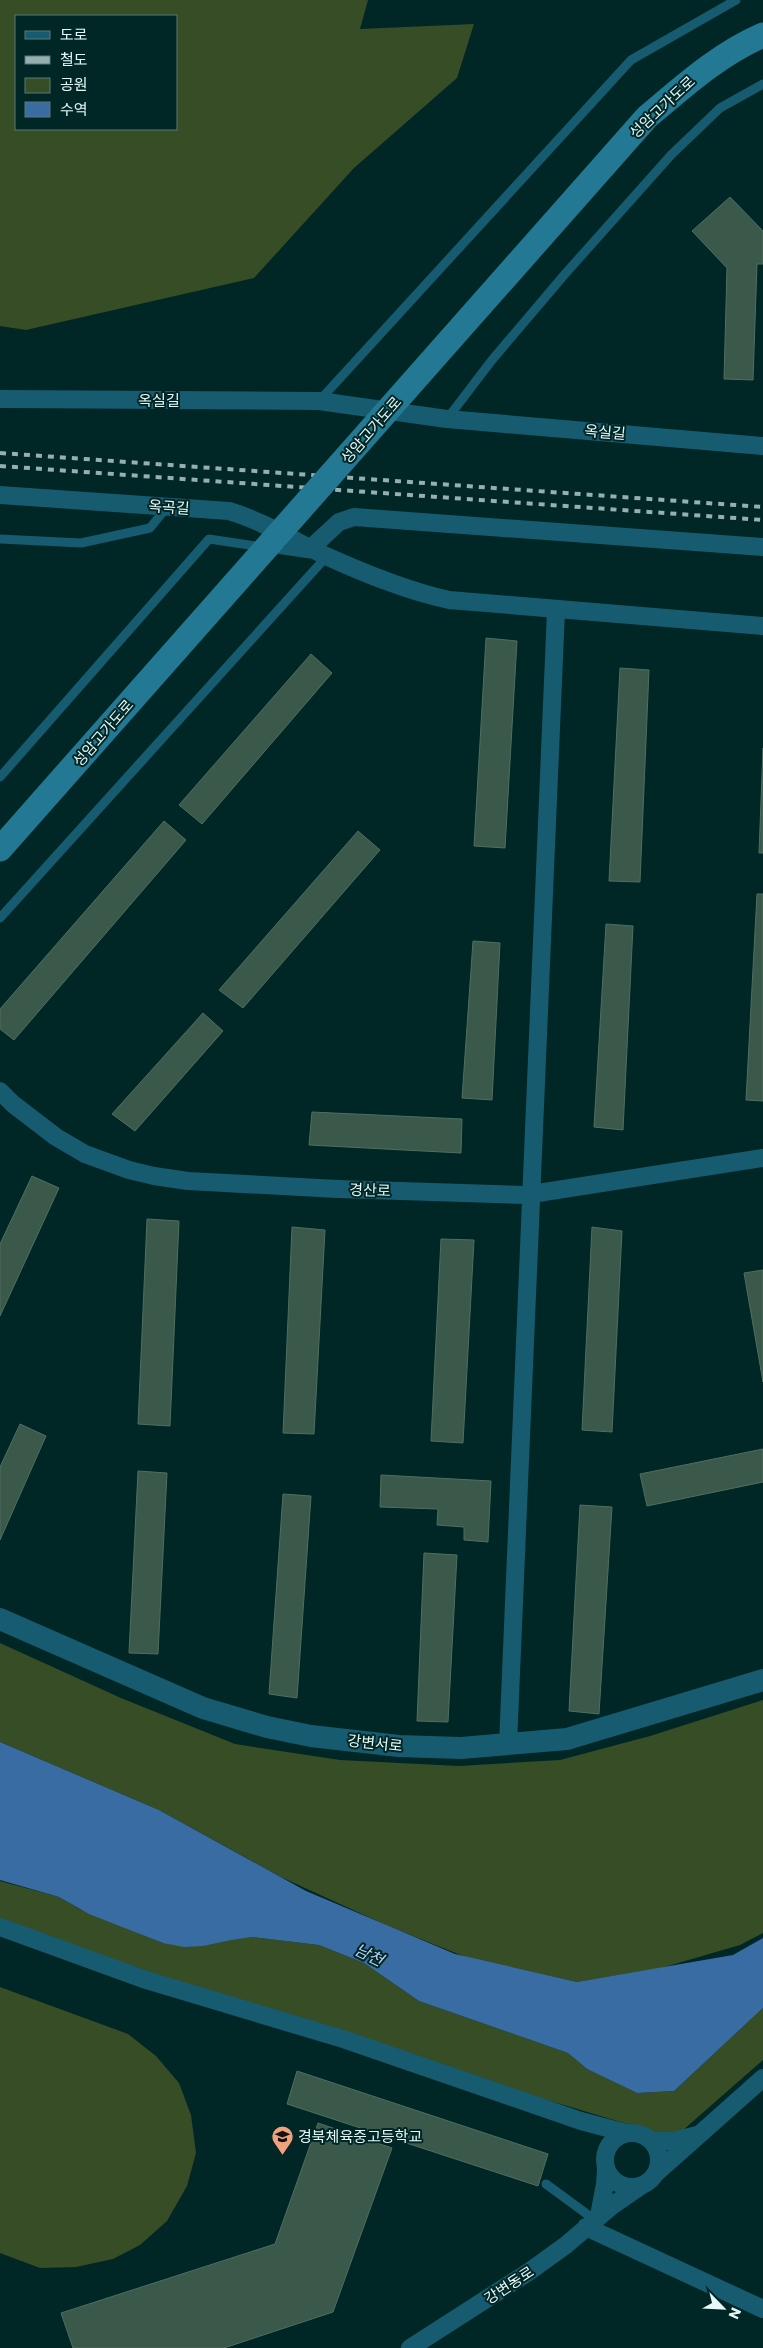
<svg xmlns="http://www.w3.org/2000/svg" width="763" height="2348" viewBox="0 0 763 2348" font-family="Poppins,'Noto Sans KR',sans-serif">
<rect width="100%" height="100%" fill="#002625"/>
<path fill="#364d26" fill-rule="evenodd" d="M0 0H368L360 29 474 24 457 78 354 168 254 278 26 330 0 326ZM16 16H176V129H16Z
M0 1643 121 1698 235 1744 340 1760 459 1766 560 1760 650 1736 763 1700V1933L740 1945 661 1968 577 1982 468 1958 388 1926 281 1877 159 1810 0 1742Z
M0 1881 59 1897 80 1909 163 1943 252 1937 319 1945 364 1963 419 2001 568 2053 587 2069 637 2093 674 2091 763 2008V2060L674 2138 146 1980 0 1927Z
M0 1987 128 2034 156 2056 179 2083 191 2115 196 2153 187 2186 167 2221 140 2245 113 2259 76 2267 40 2268 0 2253Z"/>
<path fill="#396ca2" d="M0 1742 159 1810 306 1891 455 1954 577 1982 733 1955 763 1938V2008L674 2091 637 2093 587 2069 568 2053 419 2001 364 1963 319 1945 252 1937 231 1940 203 1946 184 1947 163 1943 89 1914 59 1897 0 1880Z"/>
<path fill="#3a594b" stroke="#4f6f5f" d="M730 197 763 231V264H757L753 380 724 379 727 268 692 231Z
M486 638 517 641 505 848 474 846Z
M311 654 332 673 202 824 179 805Z
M620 668 649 670 640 882 609 881Z
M763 748V853H759Z
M164 821 186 840 14 1040 0 1029V1009Z
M358 831 380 850 243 1008 219 990Z
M757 894H763V1101L746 1100Z
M606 924 633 926 623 1130 594 1127Z
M473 941 500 943 492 1100 462 1098Z
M203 1013 223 1031 135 1131 112 1114Z
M312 1112 462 1119 461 1153 309 1145Z
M32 1176 59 1188 0 1316V1244Z
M147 1219 179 1221 170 1426 138 1424Z
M292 1227 325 1230 314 1434 283 1433Z
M592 1227 622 1231 612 1432 582 1430Z
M441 1239 474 1240 463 1443 431 1441Z
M763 1270V1382L744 1273Z
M20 1424 46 1436 0 1540V1467Z
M763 1449V1482L647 1506 640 1474Z
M138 1471 167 1473 158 1654 129 1653Z
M381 1475 491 1481 488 1542 464 1540V1527L437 1525 438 1509 380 1507Z
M283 1494 311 1496 297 1698 269 1694Z
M580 1505 612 1507 599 1714 569 1711Z
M424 1553 457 1555 448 1722 417 1721Z
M297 2071 548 2154 538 2186 287 2104Z
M318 2123 392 2148 333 2312 224 2348H73L61 2313 275 2244Z"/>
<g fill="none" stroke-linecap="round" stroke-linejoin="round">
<path stroke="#165b6f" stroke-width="9" d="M319 401 631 60 736 0
M447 419 492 360 565 274 671 155 720 108 763 84
M0 539 81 543 150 528 167 507
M0 777 209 539 310 554
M0 918 327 556H325
M546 2184 595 2220"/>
<path stroke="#165b6f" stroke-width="18" d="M0 399 319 401 447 419 763 446
M0 495 229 511C263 521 294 541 326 556 366 574 407 591 449 600L763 626
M311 548 339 522 354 517 763 547
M0 1091 13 1104 56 1137 85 1154 129 1170 154 1176 188 1181 338 1189 525 1195 763 1158
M508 1744 556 610
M0 1927 146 1980 343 2039 581 2121 626 2133
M605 2160a27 27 0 1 1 54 0a27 27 0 1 1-54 0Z
M651 2141H673L697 2135
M655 2174 763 2078
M599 2216 605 2184 606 2169
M586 2227 763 2309
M410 2348 530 2271 566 2245 613 2205 642 2185"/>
<path stroke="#165b6f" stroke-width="22" d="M0 1619 203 1708 267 1727 311 1736 399 1746 461 1748 567 1739 763 1680"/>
<path stroke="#95b0ae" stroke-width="4" stroke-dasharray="6 6" stroke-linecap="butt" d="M0 453 763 507
M0 466 763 520"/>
<path stroke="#237993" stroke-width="25" d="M0 849 647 117C684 86 719 54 763 35"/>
</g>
<defs>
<symbol id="school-pin" viewBox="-11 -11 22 30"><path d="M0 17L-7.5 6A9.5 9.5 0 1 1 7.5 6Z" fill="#f1a17c" stroke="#002625"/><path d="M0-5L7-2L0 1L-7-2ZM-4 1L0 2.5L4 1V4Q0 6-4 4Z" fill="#111"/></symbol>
</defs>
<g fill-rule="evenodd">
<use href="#school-pin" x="270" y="2124" width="25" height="34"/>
</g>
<g text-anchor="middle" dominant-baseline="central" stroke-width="4" stroke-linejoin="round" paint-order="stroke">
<g font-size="15" fill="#e4f9f7" stroke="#002625">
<text transform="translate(662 107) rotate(-43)">성암고가도로</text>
<text x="159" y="400">옥실길</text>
<text transform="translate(371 430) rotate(-49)">성암고가도로</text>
<text transform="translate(605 432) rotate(5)">옥실길</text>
<text transform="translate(169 507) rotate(4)">옥곡길</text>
<text transform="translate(103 733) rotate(-49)">성암고가도로</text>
<text transform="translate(370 1190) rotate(2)">경산로</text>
<text transform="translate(375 1743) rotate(6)">강변서로</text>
<text transform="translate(509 2285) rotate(-33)">강변동로</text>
</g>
<g font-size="15" fill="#e4f9f7" stroke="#002625" text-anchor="start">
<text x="298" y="2136">경북체육중고등학교</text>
</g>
<g font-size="16" font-style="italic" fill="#b7d2f1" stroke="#002625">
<text transform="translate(369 1955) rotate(26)">남천</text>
</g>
</g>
<rect x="15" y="15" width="162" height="115" fill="#002625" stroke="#5b7a79"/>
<rect x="25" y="31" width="25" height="8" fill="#165b6f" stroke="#5b7a79"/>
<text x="60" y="40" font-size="15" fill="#e4f9f7">도로</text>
<rect x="25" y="56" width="25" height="8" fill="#95b0ae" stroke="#5b7a79"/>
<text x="60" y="65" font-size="15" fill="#e4f9f7">철도</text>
<rect x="25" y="78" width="25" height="15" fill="#364d26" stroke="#5b7a79"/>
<text x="60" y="90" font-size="15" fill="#e4f9f7">공원</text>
<rect x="25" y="102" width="25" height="15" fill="#396ca2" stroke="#5b7a79"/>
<text x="60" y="115" font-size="15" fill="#e4f9f7">수역</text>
<g transform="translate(723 2308) rotate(114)" stroke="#002625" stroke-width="4" paint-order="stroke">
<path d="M0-4L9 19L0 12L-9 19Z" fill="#e4f9f7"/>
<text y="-8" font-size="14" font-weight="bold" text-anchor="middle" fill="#e4f9f7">N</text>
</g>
</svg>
